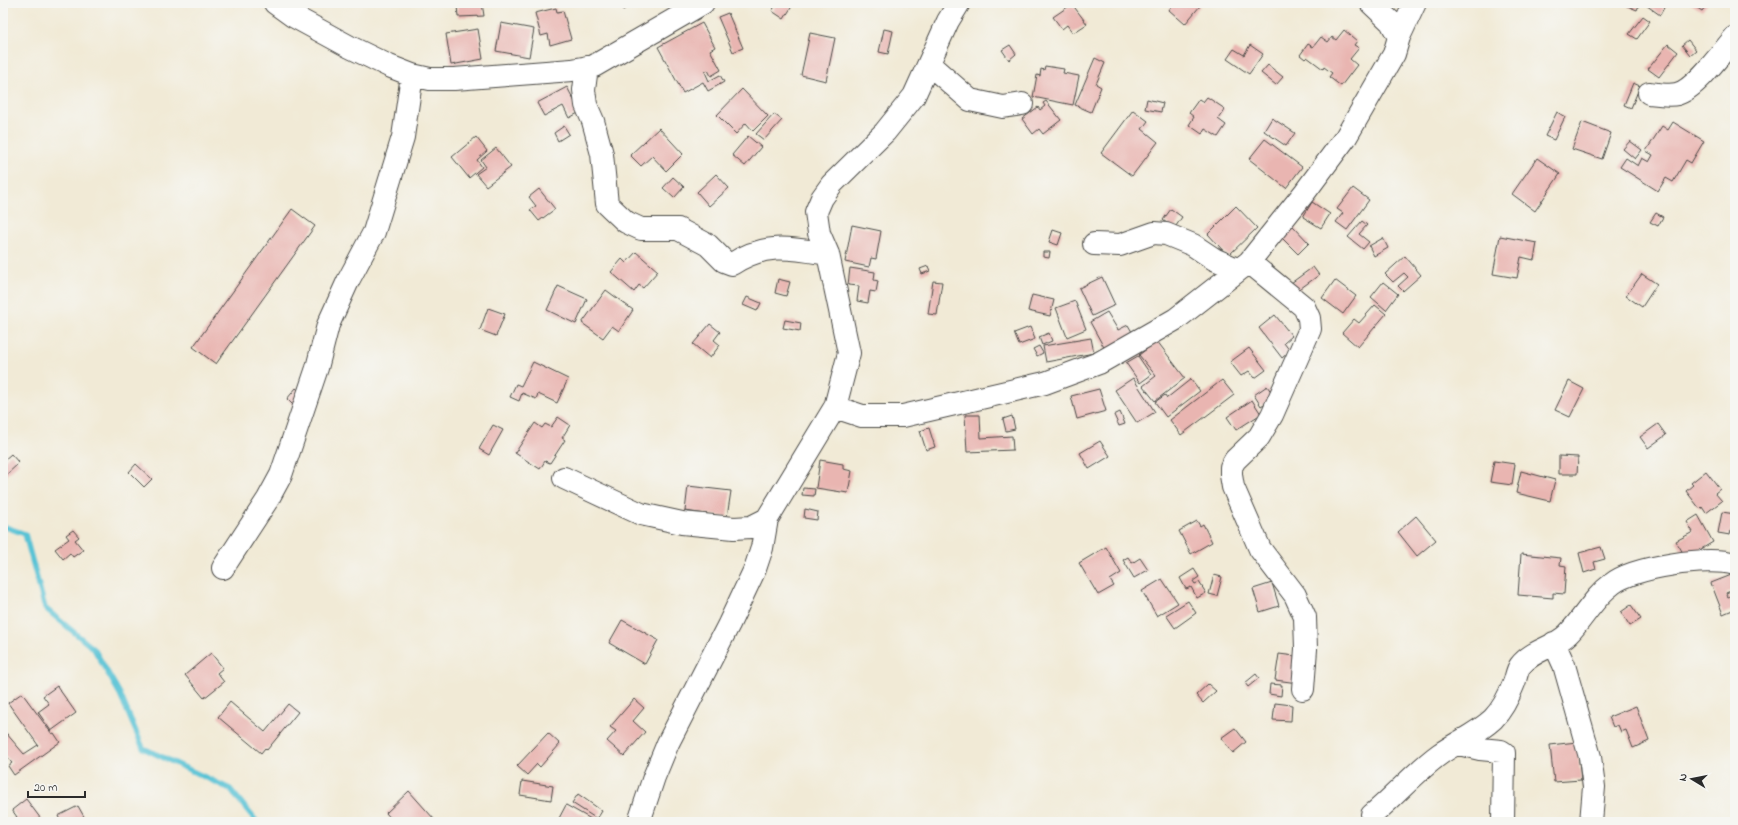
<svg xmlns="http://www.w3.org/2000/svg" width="1738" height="825" viewBox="0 0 1738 825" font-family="'Indie Flower',sans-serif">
<rect width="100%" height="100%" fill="#f6f6f2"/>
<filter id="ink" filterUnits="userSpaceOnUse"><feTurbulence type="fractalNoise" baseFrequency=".025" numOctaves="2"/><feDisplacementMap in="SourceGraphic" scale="8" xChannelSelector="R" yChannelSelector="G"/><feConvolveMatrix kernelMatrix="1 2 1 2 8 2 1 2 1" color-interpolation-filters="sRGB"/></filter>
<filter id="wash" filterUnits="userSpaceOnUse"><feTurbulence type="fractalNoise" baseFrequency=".012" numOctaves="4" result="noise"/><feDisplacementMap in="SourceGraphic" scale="16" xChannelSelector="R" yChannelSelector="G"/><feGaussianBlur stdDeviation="0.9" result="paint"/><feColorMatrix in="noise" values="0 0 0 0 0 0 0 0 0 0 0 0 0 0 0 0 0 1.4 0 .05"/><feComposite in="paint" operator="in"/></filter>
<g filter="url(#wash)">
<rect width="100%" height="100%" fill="#f1ead6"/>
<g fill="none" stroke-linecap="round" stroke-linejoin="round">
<path stroke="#59c3d5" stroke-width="5.5" d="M3 526 25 534 45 608 94 649 120 694 143 748 230 789 257 822"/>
</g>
<g id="blocks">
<path fill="#e9b5b1" d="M469 3H482L484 16 458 17 457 5Z
M618 3H632L633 4 623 10Z
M777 3H794L784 19 772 11Z
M1174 3H1197L1200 6 1185 24 1169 10Z
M1620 3H1640L1637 10Z
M1643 3H1664L1666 4 1660 15Z
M1690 3H1708L1702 11Z
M1072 4 1087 24 1073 33 1067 25 1062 29 1053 17Z
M556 8 557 12 563 11 571 39 550 45 548 34 541 36 535 13Z
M728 13 743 48 733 52 718 17Z
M1643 16 1650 21 1637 39 1629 34Z
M501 23 534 29 529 57 496 51Z
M702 23 715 47 710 50 721 70 711 76 708 70 705 72 709 81 720 75 724 82 708 91 703 82 683 93 658 47Z
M478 29 483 59 451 65 446 34Z
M884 29 893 31 888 54 879 52Z
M1344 30 1357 41 1354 45 1359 48 1350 59 1357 65 1341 86 1329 77 1332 73 1324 67 1323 69 1307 57 1305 59 1300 55 1308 44 1313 47 1321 37 1328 42 1332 37 1336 40Z
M810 33 835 38 826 81 801 75Z
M1688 40 1696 50 1690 55 1682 45Z
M1668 44 1678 52 1659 77 1648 69Z
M1010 45 1016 54 1009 60 1002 50Z
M1250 45 1263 54 1249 74 1227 59 1234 49 1244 55Z
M1095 58 1105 63 1096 84 1101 87 1091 112 1075 105Z
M1268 65 1283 77 1276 85 1261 73Z
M1045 66 1064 69 1063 73 1079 76 1073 105 1033 97 1037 75 1040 76 1041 69 1044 70Z
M1633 83 1640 86 1631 108 1624 105Z
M567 87 580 112 569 118 563 106 544 116 537 103Z
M742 89 768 116 753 131 746 123 736 134 717 115Z
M1207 97 1225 109 1218 119 1226 125 1218 137 1205 129 1202 134 1189 125 1194 117 1189 113 1199 99 1203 102Z
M1147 99 1163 103 1161 112 1145 109Z
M1046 101 1061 120 1043 134 1039 129 1033 134 1022 119 1038 107 1040 110 1045 106 1043 103Z
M1133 110 1148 121 1142 129 1158 142 1132 176 1101 153Z
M1557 112 1565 117 1554 140 1545 136Z
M774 114 782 120 764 140 756 134Z
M1272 118 1295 133 1286 146 1264 131Z
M1582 122 1611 133 1602 159 1572 149Z
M1673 122 1704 141 1691 163 1686 160 1673 182 1666 178 1658 191 1620 167 1626 158 1638 166 1642 158 1649 162 1653 155 1646 151 1662 126 1668 130Z
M564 126 569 134 558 141 554 133Z
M659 128 683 154 666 171 652 156 641 166 630 155Z
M748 136 761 147 745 166 732 155Z
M476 137 487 151 477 160 482 167 469 178 452 157Z
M1265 139 1302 167 1286 188 1249 159Z
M1630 141 1642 150 1635 159 1623 149Z
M496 148 511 167 486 186 476 174 486 167 481 160Z
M1537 158 1560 174 1535 211 1512 194Z
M716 174 729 188 709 206 697 192Z
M673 177 684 187 674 198 663 188Z
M1353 188 1369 200 1347 230 1336 222 1343 213 1337 209Z
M539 189 555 209 539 221 530 210 536 206 529 197Z
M1312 202 1330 214 1321 228 1303 217Z
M1236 206 1257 228 1228 256 1208 234Z
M292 209 315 226 216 364 193 347Z
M1171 209 1182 217 1174 229 1163 220Z
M1656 213 1663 217 1658 226 1650 222Z
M1362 221 1367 225 1359 234 1369 242 1363 249 1348 237Z
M852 225 881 231 876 259 871 258 869 267 845 262Z
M1293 226 1309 243 1298 254 1281 237Z
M1053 230 1062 233 1058 245 1049 242Z
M1500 236 1537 243 1534 260 1521 257 1517 278 1493 274Z
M1383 238 1388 248 1374 256 1369 246Z
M636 252 658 271 643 288 639 285 634 292 611 272 622 259 626 263Z
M1043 252H1050L1049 258 1043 257Z
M1405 256 1421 275 1403 291 1398 286 1408 277 1404 273 1393 282 1385 274Z
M928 266 930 271 922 274 920 269Z
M1313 267 1319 275 1297 291 1291 283Z
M850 268 875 272 874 280 878 281 876 292 870 291 868 303 857 301 859 286 848 285Z
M1642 274 1657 284 1642 307 1626 296Z
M1102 277 1115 305 1092 316 1079 288Z
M778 279 790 282 786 296 775 293Z
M1335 280 1356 296 1343 314 1322 298Z
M933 281 942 282 937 315 928 314Z
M1383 282 1398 294 1386 310 1371 297Z
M558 286 587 299 576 324 547 310Z
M606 290 633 310 619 331 612 326 603 338 582 323Z
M1032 295 1054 300 1050 316 1028 311Z
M747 297 761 303 757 311 743 305Z
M1075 301 1086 329 1067 337 1056 308Z
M1375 305 1386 314 1358 347 1342 333 1354 319 1359 323Z
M488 308 505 314 496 336 480 330Z
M1107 312 1118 330 1128 325 1135 337 1107 353 1090 322Z
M1275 315 1292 336 1284 343 1290 351 1282 358 1259 328Z
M785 320 801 323 800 331 783 328Z
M710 324 720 332 714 340 720 345 710 358 693 344Z
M1030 327 1035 339 1019 345 1014 333Z
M1049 333 1052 341 1042 345 1039 337Z
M1091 338 1094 353 1046 362 1043 346Z
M1157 341 1185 378 1155 401 1143 386 1156 376 1139 355Z
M1039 346 1043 353 1037 356 1033 349Z
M1249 348 1266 370 1255 378 1249 371 1241 376 1230 362Z
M1138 356 1151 375 1140 383 1126 363Z
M533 362 568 379 557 403 538 394 536 399 522 393 519 401 510 397 516 384 521 386Z
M1133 378 1155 412 1137 423 1115 390Z
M1191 379 1200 391 1166 417 1155 402 1165 395 1167 398Z
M1222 380 1234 395 1181 435 1170 420Z
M1569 381 1584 389 1570 417 1555 410Z
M1267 386 1275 397 1261 406 1254 395Z
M296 388 305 396 295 407 287 399Z
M1099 389 1106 411 1077 419 1071 396Z
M1252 400 1261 414 1236 430 1227 417Z
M1120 412 1125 424 1119 426 1114 415Z
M965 415H980L981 438 1012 436 1013 450 967 452Z
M1012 416 1015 429 1006 431 1003 419Z
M558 417 570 425 562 438 565 440 550 463 545 461 540 469 515 453 535 423 542 428 545 424 551 427Z
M1658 424 1666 435 1648 448 1640 437Z
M493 425 503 430 489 455 479 449Z
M929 428 935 447 926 450 920 431Z
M1100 441 1110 456 1089 469 1080 453Z
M11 454 19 463 5 476 3 473V461Z
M1559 456 1578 457 1577 474H1559Z
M820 460 843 464V469L852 471 848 493 816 488Z
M1494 461 1515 464 1512 485 1490 482Z
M136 464 152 479 144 487 129 472Z
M1521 471 1555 480 1550 501 1516 493Z
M1706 471 1720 489 1715 493 1722 501 1706 513 1702 507 1700 509 1686 491 1693 485 1691 483Z
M688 486 731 491 727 517 685 511Z
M803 488 815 489 814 496 802 495Z
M805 509 818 512 817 520 804 518Z
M1722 512 1735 514 1730 535 1718 533Z
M1698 515 1713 542 1686 558 1676 541 1693 532 1687 522Z
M1416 516 1436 540 1417 556 1398 532Z
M1197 521 1200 526 1203 524 1212 542 1191 554 1179 531Z
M73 530 79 537 75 540 83 550 73 557 70 553 63 559 55 549 69 539 66 535Z
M1106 547 1121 573 1110 580 1114 586 1098 595 1079 563Z
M1601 547 1605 559 1594 562 1596 569 1584 573 1579 553Z
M1521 554 1561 558 1560 565 1566 566 1564 594 1553 593V598L1518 595Z
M1128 557 1132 563 1140 558 1148 570 1134 578 1123 560Z
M1194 569 1199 577 1193 581 1195 584 1199 582 1206 593 1197 598 1191 587 1186 589 1180 578Z
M1734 574 1735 589 1726 593 1728 597 1735 594V609L1723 614 1711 583Z
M1214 575 1222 577 1217 596 1209 594Z
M1162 579 1178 603 1157 616 1142 591Z
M1272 583 1279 606 1260 612 1253 589Z
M1188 601 1196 613 1175 628 1166 615Z
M1631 605 1641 619 1630 626 1621 612Z
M622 620 658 640 645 664 609 643Z
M211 653 223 668 217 673 224 682 204 698 185 675Z
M1279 654 1295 656 1294 665 1300 666 1298 683 1275 680Z
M1256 674 1259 678 1248 687 1245 683Z
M1208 684 1216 691 1203 703 1196 695Z
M1270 684 1282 685 1281 696 1269 694Z
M57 686 76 713 51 731 38 712 49 704 43 696Z
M22 693 52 734 54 733 60 742 14 775 8 766 12 763 3 753V736L6 733 24 754 38 745 8 703Z
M634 699 644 708 633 721 645 732 624 756 607 741 616 731 610 727Z
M230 702 265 732 288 704 298 712 267 750 265 748 261 753 218 717Z
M1275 703 1292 705 1291 721 1273 720Z
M1636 706 1649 741 1633 748 1626 730 1621 732 1618 725 1613 727 1609 717Z
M1235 728 1246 742 1233 753 1221 738Z
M548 733 560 744 540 767 537 764 527 775 517 766Z
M1577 742 1581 780 1554 782 1550 745Z
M522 781 553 786 551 800 520 795Z
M409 791 434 819 430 822H394L386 813Z
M578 794 602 811 597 819 572 803Z
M26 799 41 819 37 822H14L13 820 17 817 12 810Z
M566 805 591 819 589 822H557Z
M78 806 87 822H61L58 816Z"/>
</g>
</g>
<g filter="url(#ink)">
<use href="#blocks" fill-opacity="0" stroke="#494845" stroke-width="1"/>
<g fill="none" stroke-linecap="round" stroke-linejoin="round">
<defs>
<path id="minor" d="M275 3 293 16 350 47 389 66 412 75 430 79H454L572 70 594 66 703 3
M1399 37 1415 3
M929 64 970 100 1003 107 1022 104
M587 67 584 90 586 105 593 121 602 154 607 204 626 222 641 229H678L708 245 724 261 732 264C766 242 791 248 828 254
M1649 93C1657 94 1669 96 1677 94 1696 89 1722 52 1735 37
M1094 244 1120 245 1154 233 1166 234 1193 245 1214 259 1239 270
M1249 262 1304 307 1309 318 1310 329 1272 415 1259 437 1235 460 1231 467V475L1233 487 1260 549 1295 595 1305 617 1306 649 1303 689
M835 407 862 416H903L1045 383 1099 363 1176 319 1249 262 1305 192 1346 137 1394 54 1399 37 1391 22 1371 3
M564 478 641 514 682 523 734 528 751 527 767 519 835 407 849 353 828 254 819 233 816 212 822 198 832 184 885 132 914 96 948 21 959 3
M223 568 268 499 281 475 317 368 328 325 348 281 374 232 403 137 412 75
M1554 643 1564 665 1590 757 1594 787 1591 822
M1459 744 1480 749 1501 751 1504 753 1503 822
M1372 815C1395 796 1415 772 1440 754 1457 742 1477 734 1493 719 1503 709 1509 696 1514 683 1516 678 1517 670 1520 666 1532 650 1554 648 1568 634 1583 619 1594 597 1612 584 1633 567 1708 556 1735 564
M639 822 654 777 668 743 729 624 755 569 762 548 767 519"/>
</defs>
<use href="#minor" stroke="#494845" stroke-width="24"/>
<use href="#minor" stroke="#fff" stroke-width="22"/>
</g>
</g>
<rect width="1738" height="825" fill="none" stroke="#f6f6f2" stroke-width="16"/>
<g transform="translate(1692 779) rotate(280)" stroke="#f6f6f2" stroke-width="3" paint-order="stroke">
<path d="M0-3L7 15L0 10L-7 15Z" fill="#2b2b2b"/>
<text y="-6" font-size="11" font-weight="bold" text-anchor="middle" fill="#2b2b2b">N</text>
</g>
<path d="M28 791v6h57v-6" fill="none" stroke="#2b2b2b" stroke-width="2"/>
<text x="34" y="791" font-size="12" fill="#2b2b2b" stroke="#f6f6f2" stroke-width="3" paint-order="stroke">20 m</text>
</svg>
